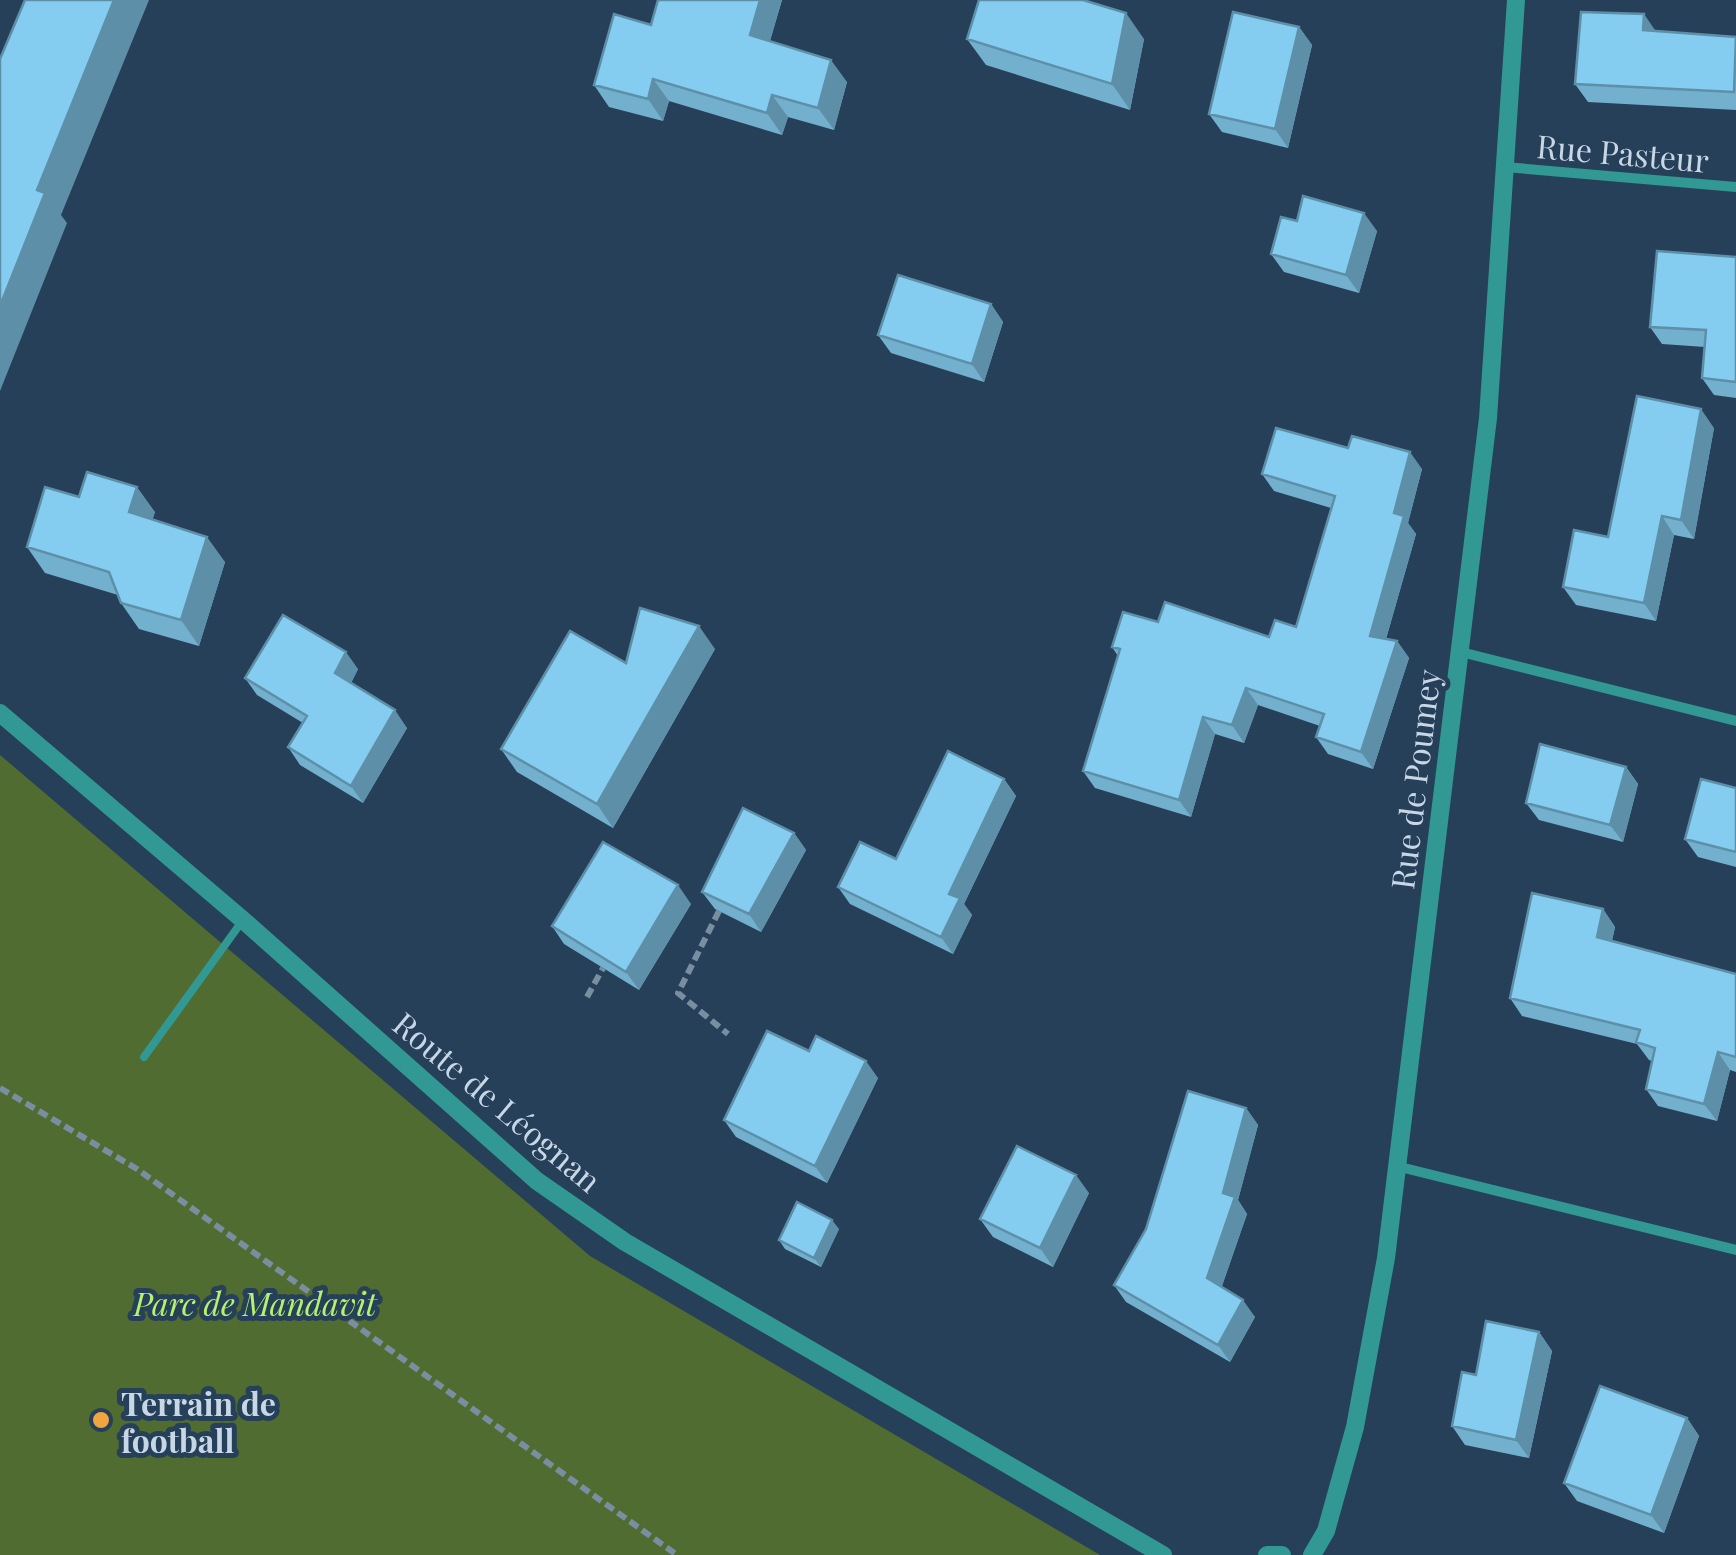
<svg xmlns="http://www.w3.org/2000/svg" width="1736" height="1555" viewBox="0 0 1736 1555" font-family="'Playfair Display',serif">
<rect width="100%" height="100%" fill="#274059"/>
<path fill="#506c30" d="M0 755 590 1256 1100 1555H0Z"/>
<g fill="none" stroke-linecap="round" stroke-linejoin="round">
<path stroke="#7a8ea2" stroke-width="6" stroke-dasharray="10 5" stroke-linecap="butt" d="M719 911 678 993 728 1034
M587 997 603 968
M0 1088 137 1169 677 1555"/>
<path stroke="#319893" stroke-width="8" d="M144 1057 243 920"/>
<path stroke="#319893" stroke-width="10" d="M1505 167 1736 187
M1461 652 1736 721
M1396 1166 1736 1250"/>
<path stroke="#319893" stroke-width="18" d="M0 713 243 920 537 1181 625 1242 1163 1555
M1267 1555H1282
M1312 1555 1326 1531 1355 1427 1386 1258 1488 418 1516 0"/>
</g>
<path fill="#72b0ce" d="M658 0H782L770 41 847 82 834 130 788 117 782 135 669 101 663 121 609 107 594 85 651 25Z
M1299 27 1312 45 1288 148 1222 132 1209 114Z
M1655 31 1736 37V110L1588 102 1575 84Z
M967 39H1144L1130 110 986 65Z
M1297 221 1377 231 1359 293 1284 272 1271 254Z
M1736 257V398L1714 395 1702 378 1705 347 1662 344 1650 327Z
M991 304 1003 322 984 382 891 353 878 335Z
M1714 428 1694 539 1674 535 1656 621 1576 605 1563 587 1608 537Z
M1348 448 1422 469 1408 523 1416 534 1386 639 1397 641 1409 658 1373 769 1328 754 1316 737 1320 726 1258 705 1244 743 1215 734 1191 817 1095 788 1083 771 1118 656 1112 647 1158 622 1269 637 1296 627 1331 508 1274 491 1262 474Z
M79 497 155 512 152 519 225 562 199 646 139 629 121 603 118 595 45 573 27 547Z
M715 649 613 828 517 772 501 749 626 663Z
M358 669 351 683 407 728 363 803 300 765 288 747 303 723 257 695 245 678Z
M1626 767 1638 784 1623 842 1539 820 1526 803Z
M1004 779 1016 796 964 904 972 915 953 954 850 904 838 887 896 859Z
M1736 788V867L1698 857 1685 839Z
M794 833 806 850 761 932 715 909 702 892Z
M691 904 639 990 564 944 552 926Z
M1603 909 1615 927 1612 941 1736 974V1072L1730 1070 1717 1121 1658 1106 1646 1089 1652 1061 1649 1060 1637 1044 1522 1016 1510 998Z
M809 1051 878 1078 827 1183 736 1137 724 1120Z
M1246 1108 1258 1125 1238 1200 1247 1214 1222 1286 1255 1317 1230 1362 1126 1302 1114 1285Z
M1089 1193 1053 1267 993 1237 980 1219Z
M839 1229 821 1267 785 1249 779 1240Z
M1539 1332 1552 1351 1529 1458 1465 1445 1452 1426 1476 1375Z
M1687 1418 1699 1436 1664 1533 1577 1501 1564 1483Z"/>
<path fill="#5d90a8" d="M114 0H149L61 215 67 223 0 391V306L37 190Z
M760 0H782L765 57 750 35Z
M1126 13 1144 39 1130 110 1112 84Z
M1644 14 1657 33 1643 30Z
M1299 27 1312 45 1288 148 1275 129Z
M831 60 847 82 834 130 818 108Z
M653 79 669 101 663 121 648 99Z
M772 95 788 117 782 135 767 113Z
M1364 213 1377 231 1359 293 1346 275Z
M991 304 1003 322 984 382 972 364Z
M1701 409 1714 428 1694 539 1681 520Z
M1410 452 1422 469 1408 523 1416 534 1382 653 1370 636 1394 513Z
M137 487 155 512 147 538 129 512Z
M1662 516 1674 535 1656 621 1644 603Z
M207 537 225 562 199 646 181 620Z
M699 626 715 649 613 828 597 804Z
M1397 641 1409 658 1373 769 1361 752Z
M346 652 358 669 347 691 335 673Z
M1246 688 1258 705 1244 743 1232 725Z
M395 710 407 728 363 803 351 786Z
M1203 717 1215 734 1191 817 1179 800Z
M1626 767 1638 784 1623 842 1610 825Z
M1004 779 1016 796 964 904 972 915 953 954 941 937 949 894Z
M794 833 806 850 761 932 749 914Z
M678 885 691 904 639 990 626 972Z
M1603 909 1615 927 1609 954 1597 937Z
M1718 1052 1730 1070 1717 1121 1704 1104Z
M866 1061 878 1078 827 1183 815 1166Z
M1246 1108 1258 1125 1238 1200 1247 1214 1219 1294 1207 1278 1223 1193Z
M1076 1175 1089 1193 1053 1267 1040 1248Z
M832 1220 839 1229 821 1267 814 1258Z
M1243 1300 1255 1317 1230 1362 1218 1345Z
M1539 1332 1552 1351 1529 1458 1516 1440Z
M1687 1418 1699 1436 1664 1533 1651 1515Z"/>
<path fill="#85cdf0" stroke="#5d90a8" stroke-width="2.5" d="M25 0H114L37 190 45 193 0 306V59Z
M658 0H760L750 35 831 60 818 108 772 95 767 113 653 79 648 99 594 85 614 14 651 25Z
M979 0H1083L1126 13 1112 84 967 39Z
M1233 12 1299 27 1275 129 1209 114Z
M1581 12 1644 14 1643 30 1736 37 1734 92 1575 84Z
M1303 196 1364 213 1346 275 1271 254 1281 217 1297 221Z
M1657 251 1736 257V382L1702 378 1706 330 1650 327Z
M898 275 991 304 972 364 878 335Z
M1637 396 1701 409 1681 520 1662 516 1644 603 1563 587 1574 530 1608 537Z
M1276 428 1348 448 1352 436 1410 452 1394 513 1404 516 1370 636 1397 641 1361 752 1316 737 1324 714 1246 688 1232 725 1203 717 1179 800 1083 771 1120 649 1112 647 1123 612 1158 622 1165 602 1269 637 1275 620 1296 627 1335 496 1262 474Z
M87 472 137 487 129 512 207 537 181 620 121 603 109 572 27 547 45 487 79 497Z
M640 608 699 626 597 804 501 749 570 631 626 663Z
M283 615 346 652 335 673 395 710 351 786 288 747 307 716 245 678Z
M1540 744 1626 767 1610 825 1526 803Z
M948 751 1004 779 949 894 960 898 941 937 838 887 860 842 896 859Z
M1701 779 1736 788V852L1685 839Z
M743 808 794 833 749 914 702 892Z
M603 842 678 885 626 972 552 926Z
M1532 893 1603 909 1597 937 1736 974V1057L1718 1052 1704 1104 1646 1089 1655 1048 1636 1042 1640 1030 1510 998Z
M767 1031 809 1051 816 1036 866 1061 815 1166 724 1120Z
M1188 1091 1246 1108 1223 1193 1235 1197 1207 1278 1243 1300 1218 1345 1114 1285 1146 1229Z
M1017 1146 1076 1175 1040 1248 980 1219Z
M797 1202 832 1220 814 1258 779 1240Z
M1486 1321 1539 1332 1516 1440 1452 1426 1462 1372 1476 1375Z
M1600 1386 1687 1418 1651 1515 1564 1483Z"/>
<circle fill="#f1a540" stroke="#274059" stroke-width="4" cx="101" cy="1420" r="10"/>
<g text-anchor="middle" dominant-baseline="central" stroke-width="10" stroke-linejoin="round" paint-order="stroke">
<g font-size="32" fill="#c8d7e6" stroke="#274059">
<text transform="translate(1623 152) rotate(5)">Rue Pasteur</text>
<text transform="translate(1414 779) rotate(-83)">Rue de Poumey</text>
<text transform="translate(498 1101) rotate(40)">Route de Léognan</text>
</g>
<g font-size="32" font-style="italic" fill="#b5f26d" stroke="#274059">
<text x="255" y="1302">Parc de Mandavit</text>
</g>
<g font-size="32" font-weight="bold" fill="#c8d7e6" stroke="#274059" text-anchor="start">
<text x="121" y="1402">Terrain de<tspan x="121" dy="37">football</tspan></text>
</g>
</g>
</svg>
